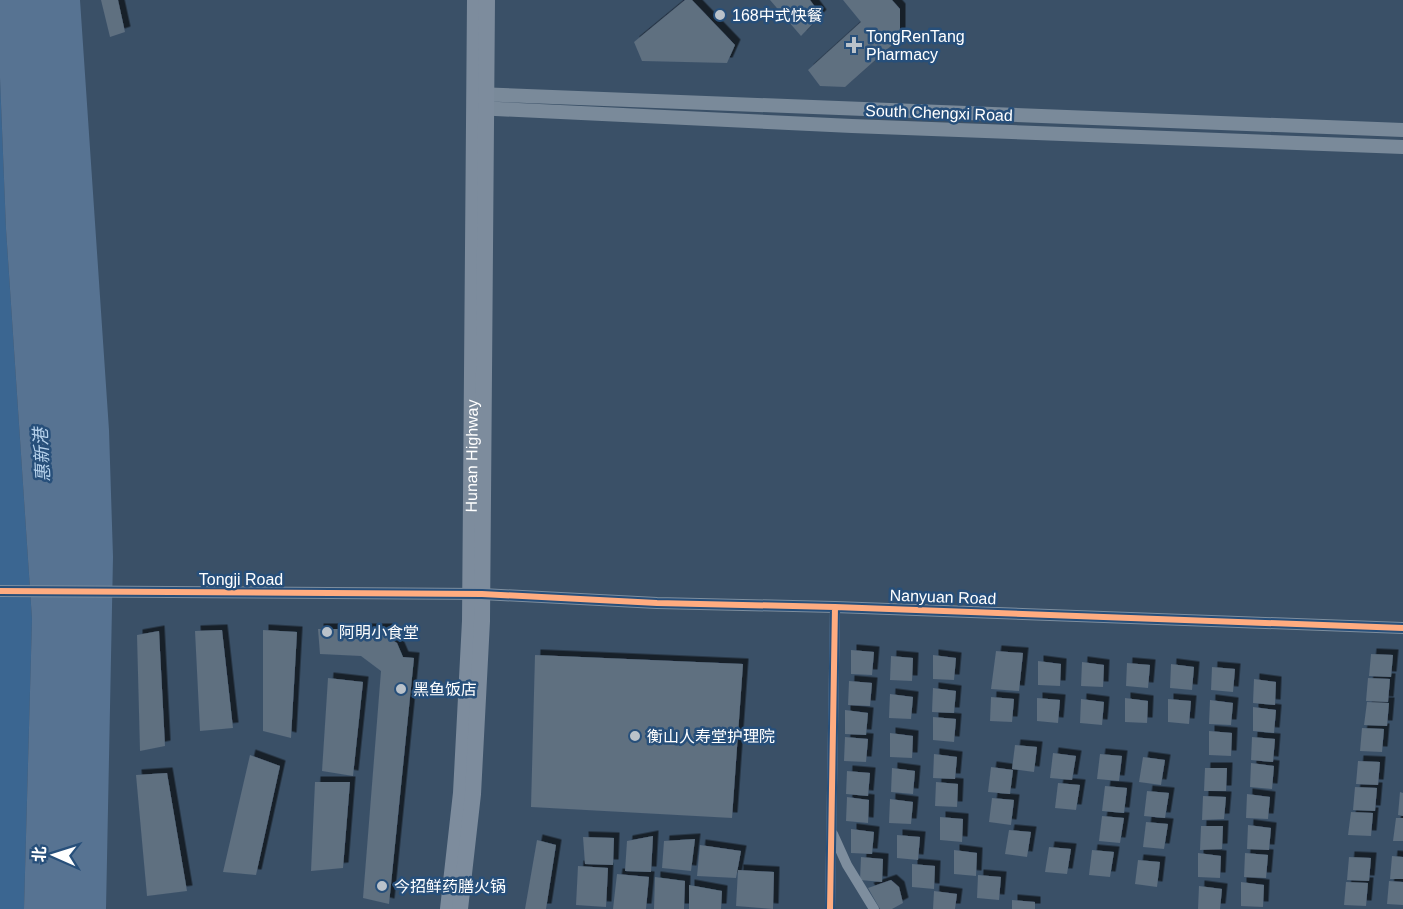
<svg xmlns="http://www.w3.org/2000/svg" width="1403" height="909" viewBox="0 0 1403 909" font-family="Arial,'Noto Sans SC',sans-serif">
<defs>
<filter id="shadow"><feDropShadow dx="5.5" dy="-5.5" stdDeviation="0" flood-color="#0009"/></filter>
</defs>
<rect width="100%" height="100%" fill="#3a5067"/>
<path fill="#3b6691" d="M0 78 6 229 32 619 24 909H0Z"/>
<path fill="#577392" d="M0 0H80L109 430 113 557 106 909H24L32 619 6 229 0 78Z"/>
<path fill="#5e6f80" filter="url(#shadow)" d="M101 0H118L125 32 110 37Z
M685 0H692L735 45 727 63 642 61 634 42Z
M770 0H810L821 15 801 36Z
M843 0H892L900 9V38L845 87 820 86 808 70 861 22Z
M318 629H389V638L397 643 403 657 414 658 389 904 363 898 381 671 361 656 320 654Z
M222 630 233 728 200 731 195 631Z
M263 630 297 632 291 738 263 731Z
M159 631 165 746 140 751 137 635Z
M851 650 874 652 872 675 851 674Z
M996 651 1023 653 1019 691 991 689Z
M1371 654 1393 655 1391 677 1369 676Z
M535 655 743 664 732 818 531 807Z
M933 655 956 658 954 680 933 679Z
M891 656 913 658 912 681 890 680Z
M1038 661 1061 664 1060 686 1038 685Z
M1082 662 1104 665 1103 687 1081 686Z
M1127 663 1150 665 1148 688 1126 686Z
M1171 664 1194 667 1192 690 1170 688Z
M1212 667 1235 669 1233 692 1211 690Z
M328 678 363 682 353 776 322 771Z
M1368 678 1390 679 1388 702 1366 701Z
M1254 679 1276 682 1275 705 1253 703Z
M849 681 872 683 870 706 848 705Z
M933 688 956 691 954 713 932 712Z
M890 694 913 697 911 719 889 718Z
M991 697 1014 699 1012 722 990 721Z
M1037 698 1060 700 1058 723 1037 721Z
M1125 698 1148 701 1147 723 1125 722Z
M1081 699 1104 702 1102 725 1080 723Z
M1168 699 1191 701 1189 724 1168 722Z
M1210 700 1233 703 1231 725 1209 724Z
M1367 702 1389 703 1387 726 1364 725Z
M1253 707 1276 710 1274 733 1253 731Z
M845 710 868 713 866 735 845 734Z
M933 717 956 719 954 742 933 740Z
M1362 728 1384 729 1382 752 1360 751Z
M1209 731 1232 733 1231 756 1209 755Z
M890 733 913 736 912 758 890 757Z
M845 737 868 739 866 762 844 761Z
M1252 737 1275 739 1273 762 1251 760Z
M1015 745 1037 747 1034 772 1012 769Z
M1053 753 1076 756 1072 780 1050 778Z
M934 754 957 757 955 779 933 778Z
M1100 754 1122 756 1119 781 1097 779Z
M250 755 280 766 256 875 223 872Z
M1143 757 1165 760 1161 785 1139 782Z
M1358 761 1380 762 1378 785 1356 784Z
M1251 763 1274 766 1272 789 1250 787Z
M991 767 1013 770 1010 794 988 792Z
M892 768 915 771 913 794 891 792Z
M1205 768H1227L1226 791H1204Z
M847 771 870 773 868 796 846 794Z
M167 773 187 891 147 896 136 775Z
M315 782H350L343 868 311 871Z
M936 782 958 784 957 807 935 806Z
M1058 783 1080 785 1076 810 1055 808Z
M1105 786 1127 788 1124 813 1102 811Z
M1355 787 1377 788 1375 811 1353 810Z
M1147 791 1169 793 1165 818 1144 816Z
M1400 792 1403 793V816L1398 815Z
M1247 794 1270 797 1268 819 1246 818Z
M1203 796 1226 797 1224 819 1202 820Z
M847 797 869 800 868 823 846 821Z
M992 798 1014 800 1011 825 989 822Z
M890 799 913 802 911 824 889 823Z
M1351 812 1373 813 1371 836 1348 835Z
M1102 816 1124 818 1120 843 1099 841Z
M940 817 963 819 962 842 940 840Z
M1396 818H1403V841H1393Z
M1146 822 1168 824 1164 849 1143 847Z
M1248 825 1271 828 1269 850 1247 849Z
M1201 826H1223L1222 849 1200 850Z
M851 829 874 832 872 854 851 853Z
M1009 830 1031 832 1027 857 1005 854Z
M897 835 920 837 918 860 897 858Z
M653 836 651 872 625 871 627 841Z
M583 837 614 838 613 865 585 864Z
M695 839 691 871 662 868 664 841Z
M537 840 556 845 546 909H525Z
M700 845 741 851 736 878 697 876Z
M1049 847 1071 849 1067 874 1045 872Z
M954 850 977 853 976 876 954 874Z
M1092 850 1114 852 1110 877 1089 875Z
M1198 853 1221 856 1220 878 1198 877Z
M1245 853 1268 855 1266 878 1244 877Z
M1392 856 1403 857V879H1390Z
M861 857 883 859 882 882 860 880Z
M1349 857 1371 858 1369 881 1347 880Z
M1138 860 1160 862 1157 887 1135 884Z
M912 864 935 866 934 889 912 887Z
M578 866 608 868 606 907 576 905Z
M738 870 774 872 773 909 736 906Z
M617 874 649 877 646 909H613Z
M978 875 1001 877 999 900 977 898Z
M655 877 685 881 684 909H654Z
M891 880 899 887 903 903 892 909H880L868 888Z
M1389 881 1403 882V905L1387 904Z
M1241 882 1264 885 1263 907 1241 906Z
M1346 882 1368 883 1366 906 1344 905Z
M689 885 722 891 721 909H689Z
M1199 886 1222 889 1220 909H1198Z
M934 891 957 894 955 909H933Z
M1012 900 1035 902V909H1012Z"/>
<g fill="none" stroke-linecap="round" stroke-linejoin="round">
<path stroke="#7e8e9e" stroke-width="10" d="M833 834 847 865 874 909
M830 909 835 607"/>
<path stroke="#7e8e9e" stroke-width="12" d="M0 591 482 594 657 603 835 607 1403 628"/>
<path stroke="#7a8a9a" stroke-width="14" d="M476 94 1403 130
M476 108 852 126 1403 147"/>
<g stroke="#7d8c9d" stroke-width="16">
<path id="s1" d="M448 909 461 793 470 621 475 0"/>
<path d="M460 909 473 794 482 621 487 0"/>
</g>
<defs>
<path id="cycleway" d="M0 591 482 594 657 603 835 607 1403 628
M830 909 835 607"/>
</defs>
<use href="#cycleway" stroke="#274f7a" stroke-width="10"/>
<use href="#cycleway" stroke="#ffac80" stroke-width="6"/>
</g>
<g fill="#bac2ca" stroke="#274f7a" stroke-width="2">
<circle cx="720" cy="15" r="6"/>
<path d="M851 36h6v6h6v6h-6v6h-6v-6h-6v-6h6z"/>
<circle cx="327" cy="632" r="6"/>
<circle cx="401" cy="689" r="6"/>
<circle cx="635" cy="736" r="6"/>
<circle cx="382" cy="886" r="6"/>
</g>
<g text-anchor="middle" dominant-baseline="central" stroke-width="5" stroke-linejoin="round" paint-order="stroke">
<g font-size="16" fill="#fff" stroke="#274f7a" text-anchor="start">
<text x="732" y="15">168中式快餐</text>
<text x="866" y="36">TongRenTang<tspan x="866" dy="18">Pharmacy</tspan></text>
<text x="339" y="632">阿明小食堂</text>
<text x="413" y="689">黑鱼饭店</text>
<text x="647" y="736">衡山人寿堂护理院</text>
<text x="394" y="886">今招鲜药膳火锅</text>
</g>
<g font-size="16" fill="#fff" stroke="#274f7a">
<text transform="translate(939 113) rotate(2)">South Chengxi Road</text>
<text stroke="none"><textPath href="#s1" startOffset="454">Hunan Highway</textPath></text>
<text x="241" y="579">Tongji Road</text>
<text transform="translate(943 597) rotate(2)">Nanyuan Road</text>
</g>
<g font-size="18" font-style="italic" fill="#b6d1eb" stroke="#274f7a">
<text transform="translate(42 455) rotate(-93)">惠新港</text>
</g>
</g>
<g transform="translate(54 855) rotate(273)" stroke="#274f7a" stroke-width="4.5" paint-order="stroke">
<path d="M0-4.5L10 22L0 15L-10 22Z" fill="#ffffff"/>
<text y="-9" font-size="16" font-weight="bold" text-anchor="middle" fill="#ffffff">北</text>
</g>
</svg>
